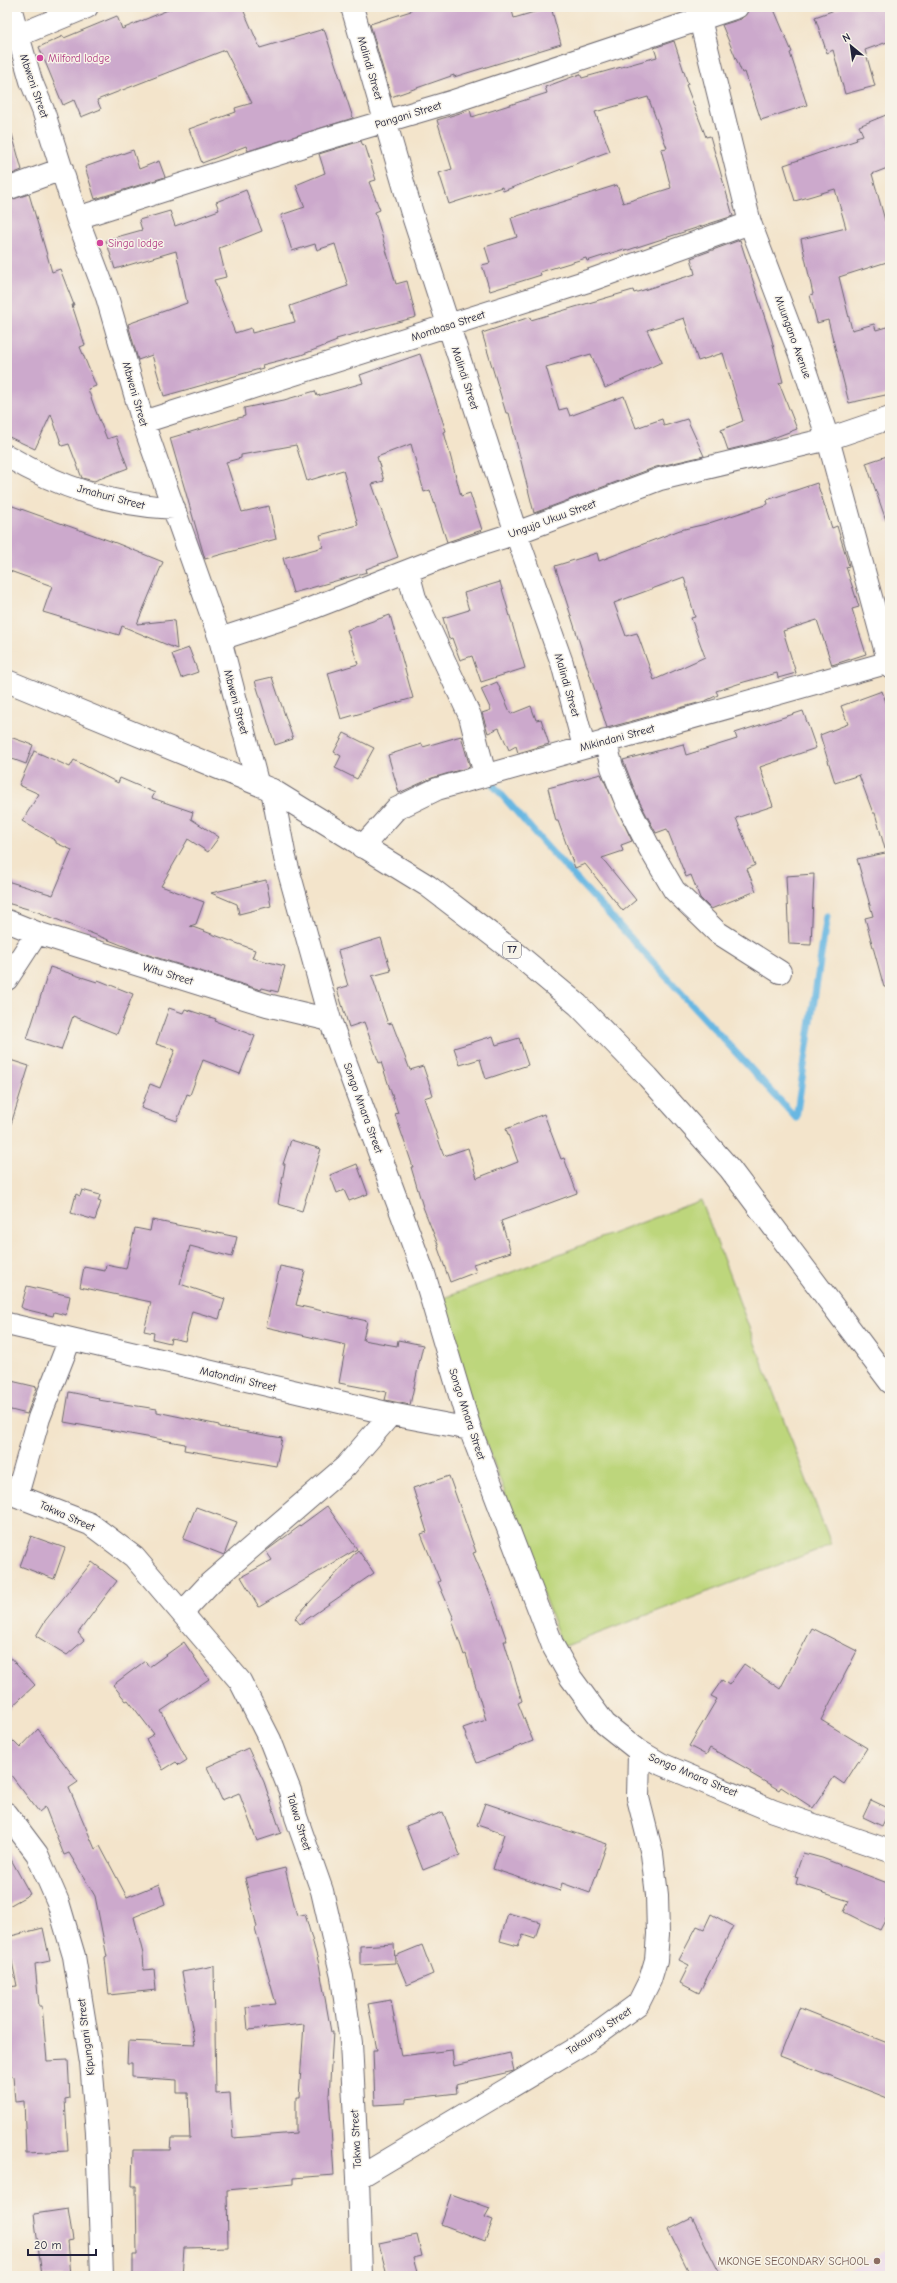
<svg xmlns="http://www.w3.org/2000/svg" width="897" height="2283" viewBox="0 0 897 2283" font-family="'Comic Neue',sans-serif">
<rect width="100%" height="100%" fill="#f7f3e8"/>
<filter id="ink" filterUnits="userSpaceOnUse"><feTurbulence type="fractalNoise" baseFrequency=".025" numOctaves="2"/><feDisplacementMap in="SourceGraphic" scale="8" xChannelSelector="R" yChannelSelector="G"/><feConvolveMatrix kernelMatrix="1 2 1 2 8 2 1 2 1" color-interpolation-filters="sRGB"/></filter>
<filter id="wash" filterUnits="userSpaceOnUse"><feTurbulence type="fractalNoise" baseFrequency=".012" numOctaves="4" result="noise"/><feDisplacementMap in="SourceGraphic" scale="16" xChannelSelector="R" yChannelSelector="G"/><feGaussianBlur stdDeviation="0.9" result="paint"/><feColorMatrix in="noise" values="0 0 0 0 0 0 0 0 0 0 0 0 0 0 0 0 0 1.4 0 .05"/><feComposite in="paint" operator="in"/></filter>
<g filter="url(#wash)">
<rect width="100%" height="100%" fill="#f3e4cb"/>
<path fill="#e9d2ee" d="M890 2247V2276H840Z"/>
<path fill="#bdd67b" stroke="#707c5b" d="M701 1200 831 1545 563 1647 433 1302Z"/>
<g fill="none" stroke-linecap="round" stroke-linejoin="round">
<path stroke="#67b7e2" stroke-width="7" d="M487 778 548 848 796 1118
M796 1118 827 916"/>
</g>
<g id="blocks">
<path fill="#cca9cc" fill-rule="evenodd" d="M175 7H242L260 48 324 29 353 118 248 151 246 146 202 163 189 129 236 112 235 108 252 103 225 50 97 100 101 109 81 117 74 100 63 105 39 47 63 36 64 38 117 16 122 29Z
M409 7H511L514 18 551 7 561 44 454 77V75L391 97 370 24 411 11Z
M755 7H773L792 52 790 53 807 105 761 120 745 72 742 73 722 25 741 19 749 9Z
M843 7H890V41L865 50 875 86 845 94 833 50 827 53 815 17Z
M674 41 688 84 686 85 706 137 710 136 733 216 625 251 624 249 587 261 586 258 540 272 541 275 490 291 482 265 490 263 485 247 517 237 511 218 617 185 623 203 671 188 661 149 667 148 648 97 595 112 610 151 503 191 502 187 449 204 439 173 452 169 437 120 470 110 472 117 547 93 545 87 580 74 582 78 657 57 654 48Z
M886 115 890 126V167L872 174 890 238V261L839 277 852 330 874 324 876 330 890 326V394L849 403 828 320 817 323 810 295 813 294 801 239 846 228 835 189 795 201 784 165 857 140 856 137 863 135 859 126Z
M12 134 22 170 7 176V135Z
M361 141 363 146 365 145 376 180 369 182 380 210 375 212 396 284 407 281 416 317 336 339 337 341 301 355 262 365 263 368 164 396 152 355 138 360 128 324 187 303 176 251 115 269 106 240 142 230 139 220 170 211 175 226 219 210 216 202 246 190 262 231 219 248 226 277 214 280 235 333 251 328 252 333 295 322 290 306 348 286 335 244 317 250 315 244 292 251 281 215 305 207 296 185 325 173 319 154Z
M133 150 139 169 159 161 165 177 95 199 85 167Z
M29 194 52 272 60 269 74 305H72L85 345 80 347 96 386 88 389 95 409 107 439 116 436 128 468 94 481 82 478 69 444 62 446 51 414 35 449 7 436V201Z
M740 240 771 337 783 382 779 383 797 429 765 441 728 450 721 430 743 421 723 353 698 361 684 318 647 330 662 362 605 388 591 354 546 367 559 410 567 408 570 416 624 396 636 428 662 419 664 426 687 419 704 456 656 467 534 513 509 413H506L482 333 530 317 531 320 633 290 634 293 695 274 691 258Z
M420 354 446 431 444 432 461 496 470 493 482 530 447 542 430 490 424 492 411 444 377 457 384 481 372 484 398 557 366 569 367 572 293 593 283 558 323 547 320 535 358 525 343 470 307 481 296 445 241 455V458L226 462 242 512 269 506 276 539 205 559 170 438 245 416 244 408 284 400 315 391 317 396 363 383 360 375Z
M890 455V523H887L866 463Z
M817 483 832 528 837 526 849 566 846 567 859 607 852 609 866 654 832 665 817 620 783 631 796 673 778 678 777 673 744 682 716 691 718 695 705 701 607 728 555 566 597 553 599 561 680 530 706 524 768 504 767 500ZM684 577 695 617 691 618 705 657 654 680 637 633 626 636 614 603Z
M7 504 116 543 163 562 137 624 174 620 177 649 122 626 119 635 43 612 52 586 7 570Z
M500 582 525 668 481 682 472 656 460 660 452 638 449 639 443 618 469 610 464 593Z
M390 615 413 698 341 719 328 673 358 664 347 630Z
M189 648 198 672 181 678 172 654Z
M272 677 293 739 275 745 255 681Z
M497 682 511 714 531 706 536 720 541 719 549 744 518 753 516 746 509 750 499 728 488 733 482 713 491 710 481 689Z
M882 691 890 713V848L885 849 875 813H873L859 775 835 783 820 735 848 724 841 706Z
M803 711 816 748 760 767 773 806 736 818 755 865 747 869 756 891 711 909 700 898 691 875 686 877 667 829 656 833 638 799 623 760 683 744 686 755 737 739 735 733Z
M344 733 374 748 357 779 335 768 341 756 334 752Z
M7 736 33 745 26 764 7 757Z
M461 736 470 767 432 778 399 793 388 755 422 744 423 747Z
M34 751 70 767 74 760 118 783 120 778 155 793 152 798 193 812 191 819 219 837 208 852 188 839 161 886 204 902 196 924 190 926 255 950 252 958 285 966 278 992 262 988 261 990 139 952 38 912 7 903V881L53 895 72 850 56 843V841L22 821 39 794 19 785Z
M601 774 632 841 621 845 623 851 602 858 636 900 623 911 585 864 575 868 558 821H556L548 788Z
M890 852V987H884L865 918 873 916 857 859Z
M814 874 811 945 789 944 786 876Z
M266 880 271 906 239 914 237 904 211 893Z
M381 938 391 971 372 976 388 1024 392 1023 410 1070 423 1066 433 1095 424 1098 444 1156 468 1148 477 1178 518 1162 506 1129 544 1114 561 1159 564 1158 577 1193 501 1221 511 1252 473 1264 476 1272 450 1282 438 1248 439 1247 423 1207 411 1167H413L395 1114 398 1113 381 1062 379 1063 364 1022 349 1027 337 989 348 986 338 951Z
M50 967 97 982 98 980 133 994 117 1034 73 1016 61 1050 27 1039Z
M169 1008 183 1013 185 1009 216 1019 215 1021 255 1036 240 1074 203 1060 190 1095 187 1094 177 1121 141 1108 150 1084 160 1088 175 1050 156 1044Z
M493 1036 496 1045 519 1038 528 1065 486 1079 480 1059 460 1065 454 1048Z
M7 1059 29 1066 11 1124 7 1123Z
M291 1140 321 1149 302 1211 278 1204 285 1164H283Z
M357 1164 368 1194 349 1201 344 1190 337 1193 330 1175Z
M82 1190 100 1195 98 1201 101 1202 95 1220 71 1213 76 1194 80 1196Z
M152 1220 237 1237 232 1257 190 1246 180 1284 225 1299 219 1319 192 1311 185 1341 171 1338 170 1343 153 1339 154 1333 144 1331 151 1302 80 1287 84 1267 105 1271 106 1265 126 1269 135 1228 150 1231Z
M280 1266 305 1271 296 1305 367 1321 363 1340 397 1346 398 1340 423 1345 410 1405 385 1400 387 1392 339 1383 346 1345 266 1327Z
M27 1286 70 1296 66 1315 54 1312 53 1316 24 1309 21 1307Z
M7 1380 37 1387 27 1414 7 1409Z
M69 1392 99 1398 98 1400 157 1409V1412L219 1425V1427L282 1438 276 1466 184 1450 185 1444 64 1422Z
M449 1476 476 1552 473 1553 492 1598 507 1641H504L522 1701 518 1703 533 1741 477 1763 463 1728 486 1720 466 1654 464 1655 452 1620 454 1619 438 1582 440 1581 421 1534 427 1532 413 1488Z
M327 1506 357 1549 259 1607 241 1577 272 1560 266 1551Z
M196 1507 237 1522 224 1555 183 1539Z
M31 1536 65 1548 54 1579 20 1566Z
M358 1550 374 1573 300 1624 295 1618Z
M92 1562 117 1581 78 1633 84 1640 67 1655 36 1636 45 1621Z
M812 1628 857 1651 821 1720 867 1748 844 1784 834 1777 813 1808 781 1787 779 1790 750 1773 751 1771 710 1748 706 1755 689 1746 717 1699 711 1696 722 1680 729 1685 744 1664 780 1689Z
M184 1642 209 1679 161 1711 187 1760 179 1765 176 1762 163 1770 146 1739 154 1734 128 1700 126 1701 113 1685 145 1661 149 1667Z
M7 1654 35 1685 7 1711Z
M38 1729 78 1782 69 1788 95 1849 100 1846 127 1897 159 1884 165 1904 134 1917 143 1954 144 1970 154 1969 156 1990 109 1995 105 1958 107 1957 95 1896 69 1853 64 1855 45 1807 39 1812 7 1770V1735L20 1748Z
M248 1748 264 1782 281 1833 257 1841 239 1793 222 1800 207 1767Z
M871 1800 890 1809 882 1826 863 1817Z
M485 1803 607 1844 590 1893 562 1883 560 1891 493 1869 504 1834 477 1825Z
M443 1812 460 1855 423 1870 406 1826Z
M7 1852 30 1894 7 1907Z
M803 1853 822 1858 890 1884V1911L880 1930 844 1912 849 1901 796 1884 798 1877 795 1876Z
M285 1868 297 1916 305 1914 319 1964 331 2032H333L329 2097 334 2175 293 2178V2184L227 2190 228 2247 184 2248 182 2276H133V2255H137L136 2186H132L133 2150H170L171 2138H190L188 2093H177V2080L132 2077V2063H127L128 2041 195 2044 182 1972 214 1966 216 2094 230 2093 233 2138 296 2133V2097H299L304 2024 248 2030 246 2007 276 2004 255 1928 257 1927 245 1878Z
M508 1913 540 1922 535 1939 523 1935 518 1946 500 1941Z
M711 1914 733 1926 699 1993 680 1983 689 1965 679 1960 697 1926 704 1929Z
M43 1928 50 1961 35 1964 39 2006H42L47 2061 68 2060 70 2098 65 2099 68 2151 26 2153 24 2101 15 2102 13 2076 7 2077V1987L17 1986 7 1937Z
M394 1944 395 1963 360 1965V1946Z
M422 1945 433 1974 407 1985 395 1956Z
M391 2000 401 2056 452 2050 454 2066 510 2053 514 2071 456 2084 457 2093 406 2099V2103L375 2105 373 2050H377L368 2004Z
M799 2008 890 2044V2099L780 2056Z
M451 2194 490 2208 485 2217 493 2220 485 2241 441 2224Z
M68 2209 73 2240 68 2241 71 2276H42L34 2214Z
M692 2218 721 2276H691L668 2230Z
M417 2235 422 2256 413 2258 418 2276H387L379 2243Z"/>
</g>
</g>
<g filter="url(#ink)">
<use href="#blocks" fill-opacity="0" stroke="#6b666d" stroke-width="1"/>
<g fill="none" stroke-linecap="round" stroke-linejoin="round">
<defs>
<path id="minor" d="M10 7 31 81 43 110 77 218 107 297 143 422 220 639 257 782
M352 7 411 210 516 533 562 663 584 747
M7 40 87 7
M7 189 62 169
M77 218 325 139 454 101 737 7
M143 422 591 280 750 223
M7 456C57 486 115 506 174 508
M408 572 415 598 470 716 485 775
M220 639 297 614 451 554 516 533 660 479 828 439 890 418
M605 741 612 767 627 804 650 849 674 890 717 932 780 972
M272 790 285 858 330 1020 424 1274 470 1429 553 1646 571 1678 605 1724 639 1751 661 1764 773 1811 890 1851
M362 847 396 809 437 789 890 662
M7 921 37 933 267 1005 330 1020
M7 979 37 933
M7 1324 391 1414 470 1429
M7 1492 90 1524 134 1557 240 1681 270 1740 290 1791 296 1817 322 1891 342 1977 351 2043 358 2178 361 2276
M17 1495 39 1418 70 1339
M182 1613 210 1583 346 1466 391 1414
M7 1814 37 1854 58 1902 74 1956 91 2062 97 2133 102 2276
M358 2178 586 2042 638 2004 650 1980 656 1960 658 1934 657 1895 652 1854 638 1798 639 1751"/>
<path id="major" d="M697 7 750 223 799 352 828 439 890 667"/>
<path id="highway" d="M7 681 272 790 428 886 517 954 578 1005 648 1077 730 1169 890 1382"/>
</defs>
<use href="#minor" stroke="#6b666d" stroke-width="24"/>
<use href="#major" stroke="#6b666d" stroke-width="24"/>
<use href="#highway" stroke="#6b666d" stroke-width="24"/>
<use href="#minor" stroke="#fff" stroke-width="22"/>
<use href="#major" stroke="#fff" stroke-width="22"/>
<use href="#highway" stroke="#fff" stroke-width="22"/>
</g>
</g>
<g fill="#d1479c" stroke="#f7f3e8" stroke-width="1.5">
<circle cx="40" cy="58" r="4"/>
<circle cx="100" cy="243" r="4"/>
</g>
<circle fill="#8d6e63" stroke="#f7f3e8" stroke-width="1.5" cx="877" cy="2261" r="4"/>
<g text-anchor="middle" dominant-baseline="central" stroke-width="3" stroke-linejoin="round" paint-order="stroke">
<rect fill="#f7f3e8" stroke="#62616f" stroke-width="1" x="503" y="942" width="18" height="16" rx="3"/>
<g font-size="10" font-weight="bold" fill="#22223b">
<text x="512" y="950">T7</text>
</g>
<g font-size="11" fill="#b23c85" stroke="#f7f3e8" text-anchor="start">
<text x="48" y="58">Milford lodge</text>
<text x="108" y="243">Singa lodge</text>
</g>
<g font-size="11" fill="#22223b" stroke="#f7f3e8">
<text transform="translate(370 68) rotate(74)">Malindi Street</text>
<text transform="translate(34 86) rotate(71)">Mbweni Street</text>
<text transform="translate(408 115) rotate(-17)">Pangani Street</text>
<text transform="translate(448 326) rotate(-18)">Mombasa Street</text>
<text transform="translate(793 337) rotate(70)">Muungano Avenue</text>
<text transform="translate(465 378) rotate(72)">Malindi Street</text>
<text transform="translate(135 394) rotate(74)">Mbweni Street</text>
<text transform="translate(111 497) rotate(15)">Jmahuri Street</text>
<text transform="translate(552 519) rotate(-20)">Unguja Ukuu Street</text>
<text transform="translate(567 685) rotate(74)">Malindi Street</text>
<text transform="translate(236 702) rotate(75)">Mbweni Street</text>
<text transform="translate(617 738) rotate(-15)">Mikindani Street</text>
<text transform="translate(168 974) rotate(17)">Witu Street</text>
<text transform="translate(363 1108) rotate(70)">Songo Mnara Street</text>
<text transform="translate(238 1379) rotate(13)">Matondini Street</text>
<text transform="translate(467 1414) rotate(72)">Songo Mnara Street</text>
<text transform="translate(67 1516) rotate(24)">Takwa Street</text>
<text transform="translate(693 1775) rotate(23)">Songo Mnara Street</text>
<text transform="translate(299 1822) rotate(73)">Takwa Street</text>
<text transform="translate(599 2031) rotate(-34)">Takaungu Street</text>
<text transform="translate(86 2037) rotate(-97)">Kipungani Street</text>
<text transform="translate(356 2139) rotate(-93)">Takwa Street</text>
</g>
<g font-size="11" fill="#785e54" stroke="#f7f3e8" text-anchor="end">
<text x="869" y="2261">MKONGE SECONDARY SCHOOL</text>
</g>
</g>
<rect width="897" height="2283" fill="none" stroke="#f7f3e8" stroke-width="24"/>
<g transform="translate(851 46) rotate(331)" stroke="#f7f3e8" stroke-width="3" paint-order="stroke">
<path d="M0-3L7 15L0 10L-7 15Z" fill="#22223b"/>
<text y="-6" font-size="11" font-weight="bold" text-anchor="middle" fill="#22223b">N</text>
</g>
<path d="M28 2249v6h68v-6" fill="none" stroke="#22223b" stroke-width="2"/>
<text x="34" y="2249" font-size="12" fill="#22223b" stroke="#f7f3e8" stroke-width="3" paint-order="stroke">20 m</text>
</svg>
